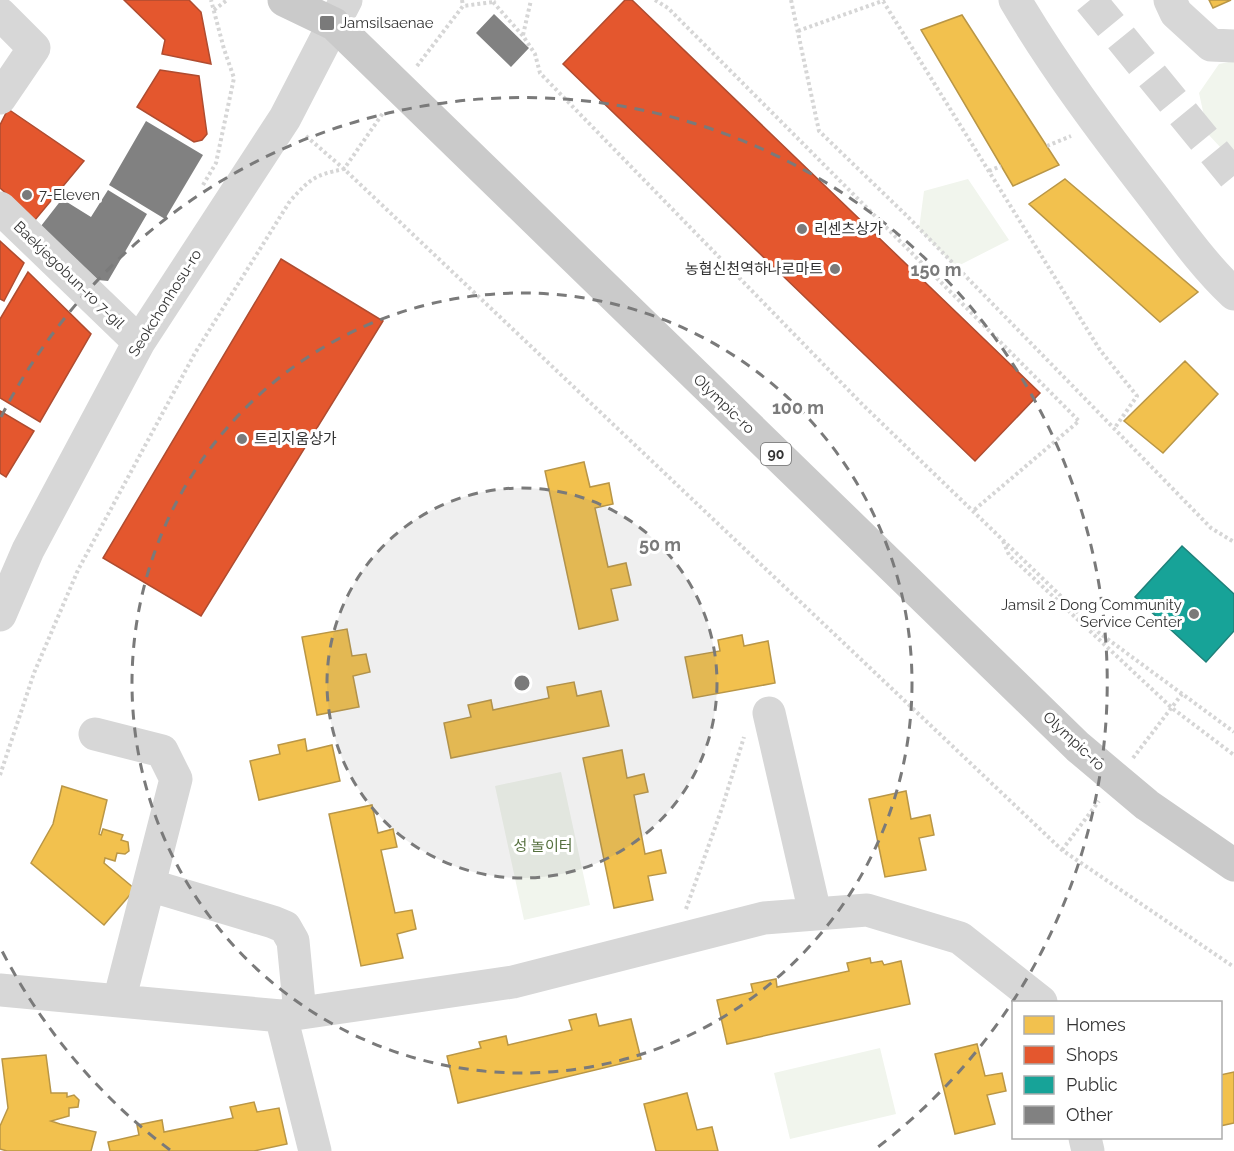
<svg xmlns="http://www.w3.org/2000/svg" width="1234" height="1151" viewBox="0 0 1234 1151" font-family="Raleway,'Noto Sans KR',sans-serif">
<rect width="100%" height="100%" fill="#fff"/>
<path fill="#f1f5ed" d="M1234 61V162L1208 134 1199 93 1219 64Z
M968 179 1009 240 956 267 919 229 924 191Z
M561 772 590 905 524 920 495 786Z
M880 1048 896 1114 790 1139 774 1073Z"/>
<path fill="#f2c14e" stroke="#b99646" stroke-width="1.5" d="M1209 0H1231L1213 8Z
M962 15 1059 165 1013 186 921 30Z
M1065 179 1198 292 1160 322 1029 204Z
M1185 361 1218 394 1163 453 1124 421Z
M584 462 590 487 609 483 613 504 595 508 608 567 626 563 631 585 611 589 618 620 579 629 545 471Z
M347 629 352 656 366 654 370 672 353 676 359 707 317 715 302 637Z
M742 635 744 646 768 641 775 683 693 698 685 657 720 651 718 640Z
M574 682 577 696 601 691 609 726 451 758 444 723 471 717 468 705 491 700 493 710 549 698 547 687Z
M305 739 307 751 332 745 340 781 259 800 250 761 280 754 278 745Z
M622 750 627 778 644 774 648 792 634 795 645 854 661 850 666 873 648 876 653 900 614 908 583 758Z
M62 786 107 800 99 834 101 835 103 829 123 835 121 840 128 842 129 851 125 854 117 853 115 861 105 858 104 863 135 889 104 925 31 863 53 824Z
M906 791 911 819 930 815 934 835 919 838 926 870 885 877 869 799Z
M372 805 378 833 393 829 397 847 381 850 395 913 412 910 416 929 397 934 403 958 361 966 329 814Z
M870 958 871 963 882 961 884 965 901 961 910 1004 727 1044 717 1000 753 992 751 984 776 979 777 987 849 971 847 963Z
M596 1014 599 1026 631 1019 641 1059 458 1103 447 1056 481 1048 479 1042 506 1036 508 1045 572 1030 569 1020Z
M977 1044 985 1076 1002 1073 1006 1091 987 1095 995 1124 955 1134 935 1054Z
M46 1055 51 1093H67V1097L74 1095 79 1100 78 1107 69 1108V1116L51 1121 60 1124 96 1132 91 1151H7L0 1149V1126L8 1108 2 1059Z
M1234 1072V1123L1220 1126V1075Z
M687 1093 697 1130 712 1127 718 1151H656L644 1104Z
M254 1102 257 1112 279 1108 287 1144 254 1151H110L108 1142 139 1135 137 1125 162 1120 164 1132 233 1118 230 1107Z"/>
<path fill="#e4572e" stroke="#af4c30" stroke-width="1.5" d="M124 0H189L201 12 211 64 162 54 165 40Z
M625 0H632L1040 393 975 461 563 64Z
M160 70 199 76 207 134 202 140 194 142 137 107Z
M8 109 84 161 35 220 0 188V125Z
M0 241 24 263 4 301 0 299Z
M281 259 383 321 201 616 103 558Z
M28 272 91 334 40 422 0 398V319Z
M0 411 34 431 6 477 0 473Z"/>
<path fill="#17a398" stroke="#1f817a" stroke-width="1.5" d="M1182 546 1234 594V631L1206 662 1135 597Z"/>
<path fill="#818181" d="M494 14 529 48 511 67 476 33Z
M146 121 203 155 165 219 109 185Z
M108 190 147 214 108 281 98 280 41 226 62 199 91 217Z"/>
<g fill="none" stroke-linecap="round" stroke-linejoin="round">
<path stroke="#d6d6d6" stroke-width="33" stroke-dasharray="33 16" stroke-linecap="butt" d="M1090 0 1234 176"/>
<path stroke="#d6d6d6" stroke-width="4" stroke-dasharray="3 3" stroke-linecap="butt" d="M462 0 463 6
M655 0 668 8 1079 421 973 511
M791 0 819 131 907 216 1211 528 1234 542
M883 1 1100 350 1137 396 1114 429
M493 2 523 36 535 54 540 73 862 404 1098 632 1234 732
M214 10 227 0
M798 31 885 0
M523 35 531 0
M417 66 463 6 493 2 495 0
M306 136 344 169 1062 850 1234 967
M1047 146 1071 136
M989 171 1001 166
M203 185 216 163 234 78 224 49 211 0
M1003 541 1009 555 1172 708 1234 755
M1133 758 1182 694
M0 775 34 673 78 570 195 353 290 201C310 179 314 175 344 169L383 113
M1062 850 1099 801
M686 909 722 808 744 737"/>
<path stroke="#d7d7d7" stroke-width="33" d="M1015 0C1055 68 1104 133 1152 195 1178 229 1203 265 1234 294
M1170 0 1176 13 1211 45 1234 46
M0 14 34 48 0 98
M0 208 139 342
M0 615 28 550 139 342 285 118 346 0
M769 713 815 913
M95 734 162 751 176 779 119 1001
M149 885 273 922 285 927 293 941 300 1013
M0 990 281 1016 513 982 764 918 867 910 960 938 1041 1002
M281 1016 315 1151
M1085 1138 1088 1151"/>
<path stroke="#cacaca" stroke-width="33" d="M284 0 334 24 1078 747 1147 805 1234 865"/>
</g>
<circle cx="522" cy="683" r="195" fill="#7a7a7a" fill-opacity=".12"/>
<g fill="none" stroke="#7a7a7a" stroke-width="3" stroke-dasharray="10 8">
<circle cx="522" cy="683" r="195"/>
<circle cx="522" cy="683" r="390"/>
<path d="M170 1150A585 585 0 0 1 1 949M1 417A585 585 0 1 1 874 1150"/>
</g>
<g fill="#7a7a7a" stroke="#fff" stroke-width="2">
<rect x="319" y="15" width="16" height="16" rx="3"/>
<circle cx="27" cy="195" r="6"/>
<circle cx="802" cy="229" r="6"/>
<circle cx="835" cy="269" r="6"/>
<circle cx="242" cy="439" r="6"/>
<circle cx="1194" cy="614" r="6"/>
</g>
<g text-anchor="middle" dominant-baseline="central" stroke-width="6" stroke-linejoin="round" paint-order="stroke">
<rect fill="#fff" stroke="#707070" stroke-width="1.5" x="761" y="443" width="30" height="22" rx="4.5"/>
<g font-size="14" font-weight="bold" fill="#333">
<text x="776" y="454">90</text>
</g>
<g font-size="15" fill="#333" stroke="#fff" text-anchor="start">
<text x="340" y="23">Jamsilsaenae</text>
<text x="39" y="195">7-Eleven</text>
<text x="814" y="229">리센츠상가</text>
<text x="823" y="269" text-anchor="end">농협신천역하나로마트</text>
<text x="254" y="439">트리지움상가</text>
<text x="1182" y="605" text-anchor="end">Jamsil 2 Dong Community<tspan x="1182" dy="17">Service Center</tspan></text>
</g>
<g font-size="15" fill="#333" stroke="#fff">
<text transform="translate(69 275) rotate(44)">Baekjegobun-ro 7-gil</text>
<text transform="translate(165 303) rotate(-58)">Seokchonhosu-ro</text>
<text transform="translate(724 404) rotate(44)">Olympic-ro</text>
<text transform="translate(1074 741) rotate(43)">Olympic-ro</text>
</g>
<g font-size="15" fill="#56703f" stroke="#fff">
<text x="543" y="846">성 놀이터</text>
</g>
</g>
<circle cx="522" cy="683" r="9" fill="#7a7a7a" stroke="#fff" stroke-width="3"/>
<g font-size="18" text-anchor="middle" font-weight="bold" fill="#7a7a7a" stroke="#fff" stroke-width="6" stroke-linejoin="round" paint-order="stroke">
<text x="936" y="276">150 m</text>
<text x="798" y="414">100 m</text>
<text x="660" y="551">50 m</text>
</g>
<rect x="1012" y="1001" width="210" height="138" fill="#ffffff" stroke="#adadad" stroke-width="1.5"/>
<rect x="1024" y="1016" width="30" height="18" fill="#f2c14e" stroke="#adadad" stroke-width="1.5"/>
<text x="1066" y="1031" font-size="18" fill="#333333">Homes</text>
<rect x="1024" y="1046" width="30" height="18" fill="#e4572e" stroke="#adadad" stroke-width="1.5"/>
<text x="1066" y="1061" font-size="18" fill="#333333">Shops</text>
<rect x="1024" y="1076" width="30" height="18" fill="#17a398" stroke="#adadad" stroke-width="1.5"/>
<text x="1066" y="1091" font-size="18" fill="#333333">Public</text>
<rect x="1024" y="1106" width="30" height="18" fill="#818181" stroke="#adadad" stroke-width="1.5"/>
<text x="1066" y="1121" font-size="18" fill="#333333">Other</text>
</svg>
